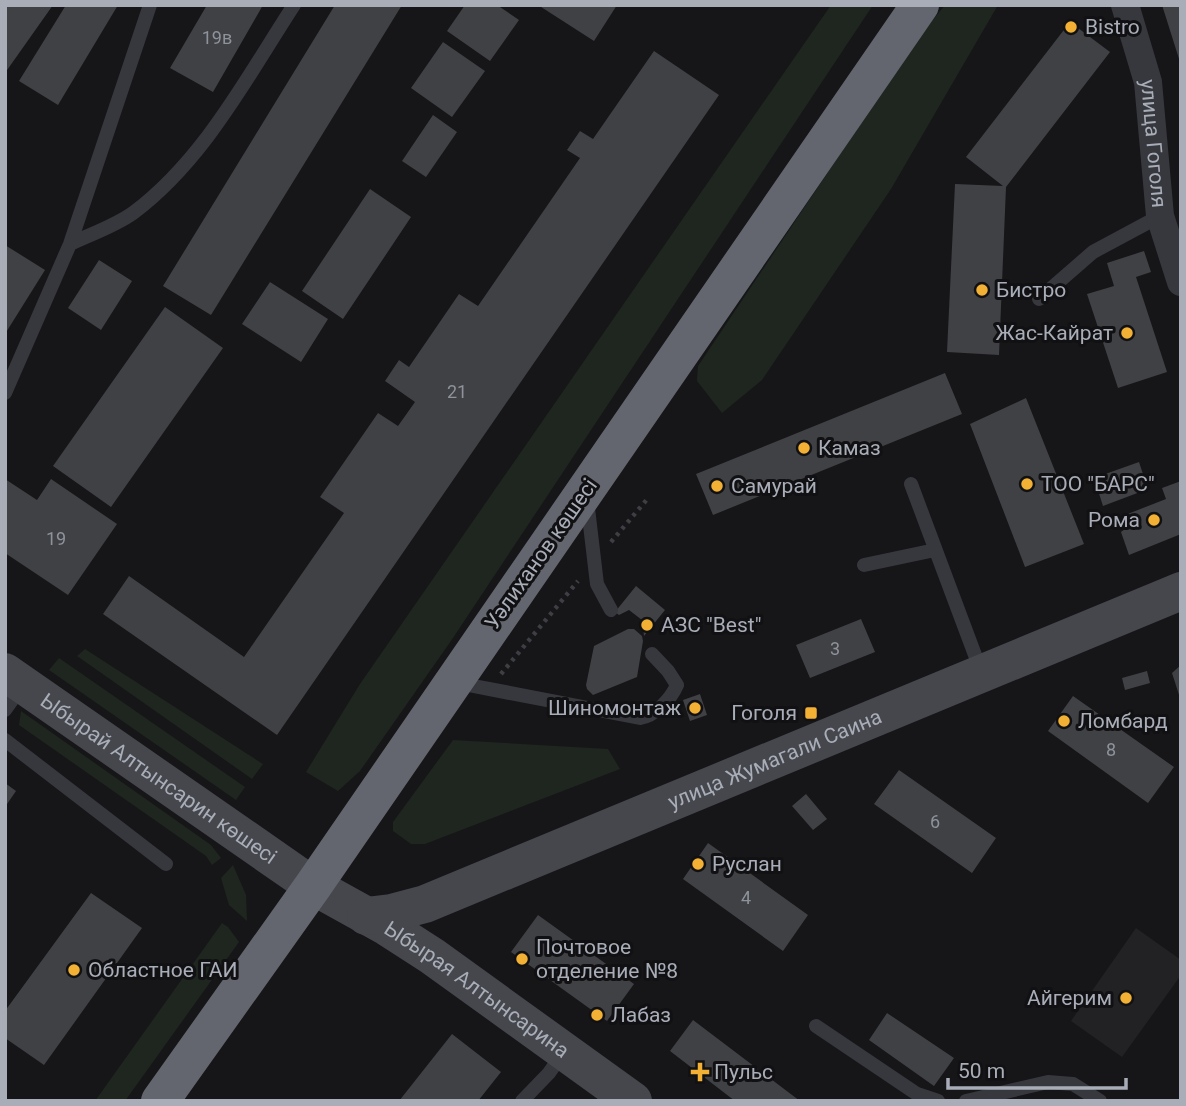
<svg xmlns="http://www.w3.org/2000/svg" width="1186" height="1106" viewBox="0 0 1186 1106" font-family="Roboto,sans-serif">
<rect width="100%" height="100%" fill="#161618"/>
<path fill="#222225" d="M1136 928 1181 960V975L1122 1057 1071 1021Z"/>
<path fill="#1e261f" d="M831 5H873L453 638 360 771 338 791 306 772 360 684Z
M945 5H998L891 189 762 380 722 413 697 381 698 366 918 38Z
M85 649 263 764 252 779 77 656Z
M59 658 245 787 236 800 49 670Z
M21 711 211 845 221 858 212 865 206 856 19 725Z
M453 740 608 749 620 769 425 844H411L393 831V822Z
M233 865 246 895 247 921 229 905 221 878Z
M222 923 228 927 239 942 125 1101H95Z"/>
<path fill="#404145" d="M5 5H53L5 73Z
M66 5H118L58 105 19 81Z
M207 5H263L213 92 170 68Z
M335 5H402L211 315 163 286Z
M465 5H497L519 20 490 61 447 31Z
M538 5H617L594 41Z
M1162 5H1181V62H1180Z
M1070 22 1110 52 1006 187 999 355 947 352 955 184 1003 186 966 157Z
M443 42 485 71 452 117 411 88Z
M654 51 719 95 277 735 103 614 129 576 244 657 344 513 320 497 378 413 398 426 415 402 385 381 399 360 409 367 459 294 478 306 580 158 567 150 580 131 593 139Z
M433 115 457 132 426 177 402 161Z
M370 189 411 217 343 319 302 291Z
M5 245 45 270 5 334Z
M1144 251 1151 272 1136 277 1167 372 1118 388 1087 294 1114 286 1107 263Z
M99 260 132 281 101 330 68 308Z
M270 282 328 319 301 362 242 324Z
M165 307 223 348 111 507 53 466Z
M945 373 962 414 713 515 696 474Z
M1026 398 1084 544 1025 567 970 424Z
M1139 462 1148 489 1103 506 1094 478Z
M5 479 37 500 51 479 117 524 68 595 5 553Z
M1181 481V534L1129 555 1121 532 1129 526 1125 515 1166 499 1162 488Z
M636 586 665 610 644 636 642 620 629 610 619 615 615 612Z
M861 619 875 652 810 678 796 645Z
M628 629H634L642 636 643 641 637 677 593 695 587 689 586 685 594 646Z
M1181 665V698H1180L1172 673Z
M1147 671 1150 683 1125 690 1122 678Z
M700 694 707 715 690 721 683 700Z
M1073 696 1174 767 1148 803 1048 731Z
M899 770 996 838 972 873 874 804Z
M5 783 16 791 5 807Z
M806 794 827 819 813 830 792 806Z
M708 843 808 915 783 951 683 879Z
M91 893 142 928 44 1065 5 1038V1011Z
M538 915 634 984 607 1021 511 952Z
M887 1013 954 1058 934 1086 869 1040Z
M693 1020 800 1101H735L670 1051Z
M452 1034 501 1072 478 1101H399Z"/>
<g fill="none" stroke-linecap="round" stroke-linejoin="round">
<path stroke="#3d3f44" stroke-width="4.5" stroke-dasharray="3.5 5" stroke-linecap="butt" d="M611 542 649 497
M501 674 578 581"/>
<path stroke="#37383d" stroke-width="14" d="M70 244C91 234 115 226 133 213 204 160 247 77 294 5
M1039 299 1093 252 1160 216
M5 393 70 244 150 5
M911 484 981 671
M587 500 597 584 611 610
M864 565 935 550
M458 683 640 718C655 716 671 699 677 685L668 671 652 654
M5 710 22 686
M5 740 166 864
M816 1026 917 1094 938 1101
M522 1101 549 1073 563 1053
M966 1101 1048 1082 1073 1084 1100 1101"/>
<path stroke="#37383d" stroke-width="28" id="s1" d="M1125 5 1148 82 1160 216 1181 282"/>
<g stroke="#45474d" stroke-width="38">
<path id="s2" d="M5 672 313 886 387 927 432 956 633 1101"/>
<path id="s3" d="M366 916 391 913 425 904 1181 591"/>
</g>
<path stroke="#63666e" stroke-width="38" d="M160 1101 313 886 920 5"/>
</g>
<g fill="#f2b134" stroke="#111113" stroke-width="2.5">
<circle cx="1071" cy="27" r="7"/>
<circle cx="982" cy="290" r="7"/>
<circle cx="1127" cy="333" r="7"/>
<circle cx="804" cy="448" r="7"/>
<circle cx="1027" cy="484" r="7"/>
<circle cx="717" cy="486" r="7"/>
<circle cx="1154" cy="520" r="7"/>
<circle cx="647" cy="625" r="7"/>
<circle cx="695" cy="708" r="7"/>
<rect x="804" y="706" width="14" height="14" rx="3.5"/>
<circle cx="1064" cy="721" r="7"/>
<circle cx="698" cy="864" r="7"/>
<circle cx="522" cy="959" r="7"/>
<circle cx="74" cy="970" r="7"/>
<circle cx="1126" cy="998" r="7"/>
<circle cx="597" cy="1015" r="7"/>
<path d="M696.5 1061.5h7v7h7v7h-7v7h-7v-7h-7v-7h7z"/>
</g>
<g text-anchor="middle" dominant-baseline="central" stroke-width="6" stroke-linejoin="round" paint-order="stroke">
<g font-size="18" fill="#8e929b">
<text x="217" y="37">19в</text>
<text x="457" y="391">21</text>
<text x="56" y="538">19</text>
<text x="835" y="648">3</text>
<text x="1111" y="749">8</text>
<text x="935" y="821">6</text>
<text x="746" y="897">4</text>
</g>
<g font-size="21" fill="#a8adb8" stroke="#111113" text-anchor="start">
<text x="1085" y="27">Bistro</text>
<text x="996" y="290">Бистро</text>
<text x="1113" y="333" text-anchor="end">Жас-Кайрат</text>
<text x="818" y="448">Камаз</text>
<text x="1041" y="484">ТОО "БАРС"</text>
<text x="731" y="486">Самурай</text>
<text x="1140" y="520" text-anchor="end">Рома</text>
<text x="661" y="625">АЗС "Best"</text>
<text x="681" y="708" text-anchor="end">Шиномонтаж</text>
<text x="797" y="713" text-anchor="end">Гоголя</text>
<text x="1078" y="721">Ломбард</text>
<text x="712" y="864">Руслан</text>
<text x="536" y="947">Почтовое<tspan x="536" dy="24">отделение №8</tspan></text>
<text x="88" y="970">Областное ГАИ</text>
<text x="1112" y="998" text-anchor="end">Айгерим</text>
<text x="611" y="1015">Лабаз</text>
<text x="714" y="1072">Пульс</text>
</g>
<g font-size="21" fill="#a8adb8" stroke="#111113">
<text stroke="none"><textPath href="#s1" startOffset="142">улица Гоголя</textPath></text>
<text transform="translate(541 554) rotate(-55)">Уәлиханов көшесі</text>
<text stroke="none"><textPath href="#s3" startOffset="439">улица Жумагали Саина</textPath></text>
<text stroke="none"><textPath href="#s2" startOffset="187">Ыбырай Алтынсарин көшесі</textPath></text>
<text stroke="none"><textPath href="#s2" startOffset="569">Ыбырая Алтынсарина</textPath></text>
</g>
</g>
<rect width="1186" height="1106" fill="none" stroke="#a8adb8" stroke-width="14"/>
<path d="M948 1078v10h178v-10" fill="none" stroke="#a8adb8" stroke-width="3.5"/>
<text x="958" y="1078" font-size="21" fill="#a8adb8" stroke="#111113" stroke-width="5" paint-order="stroke">50 m</text>
</svg>
